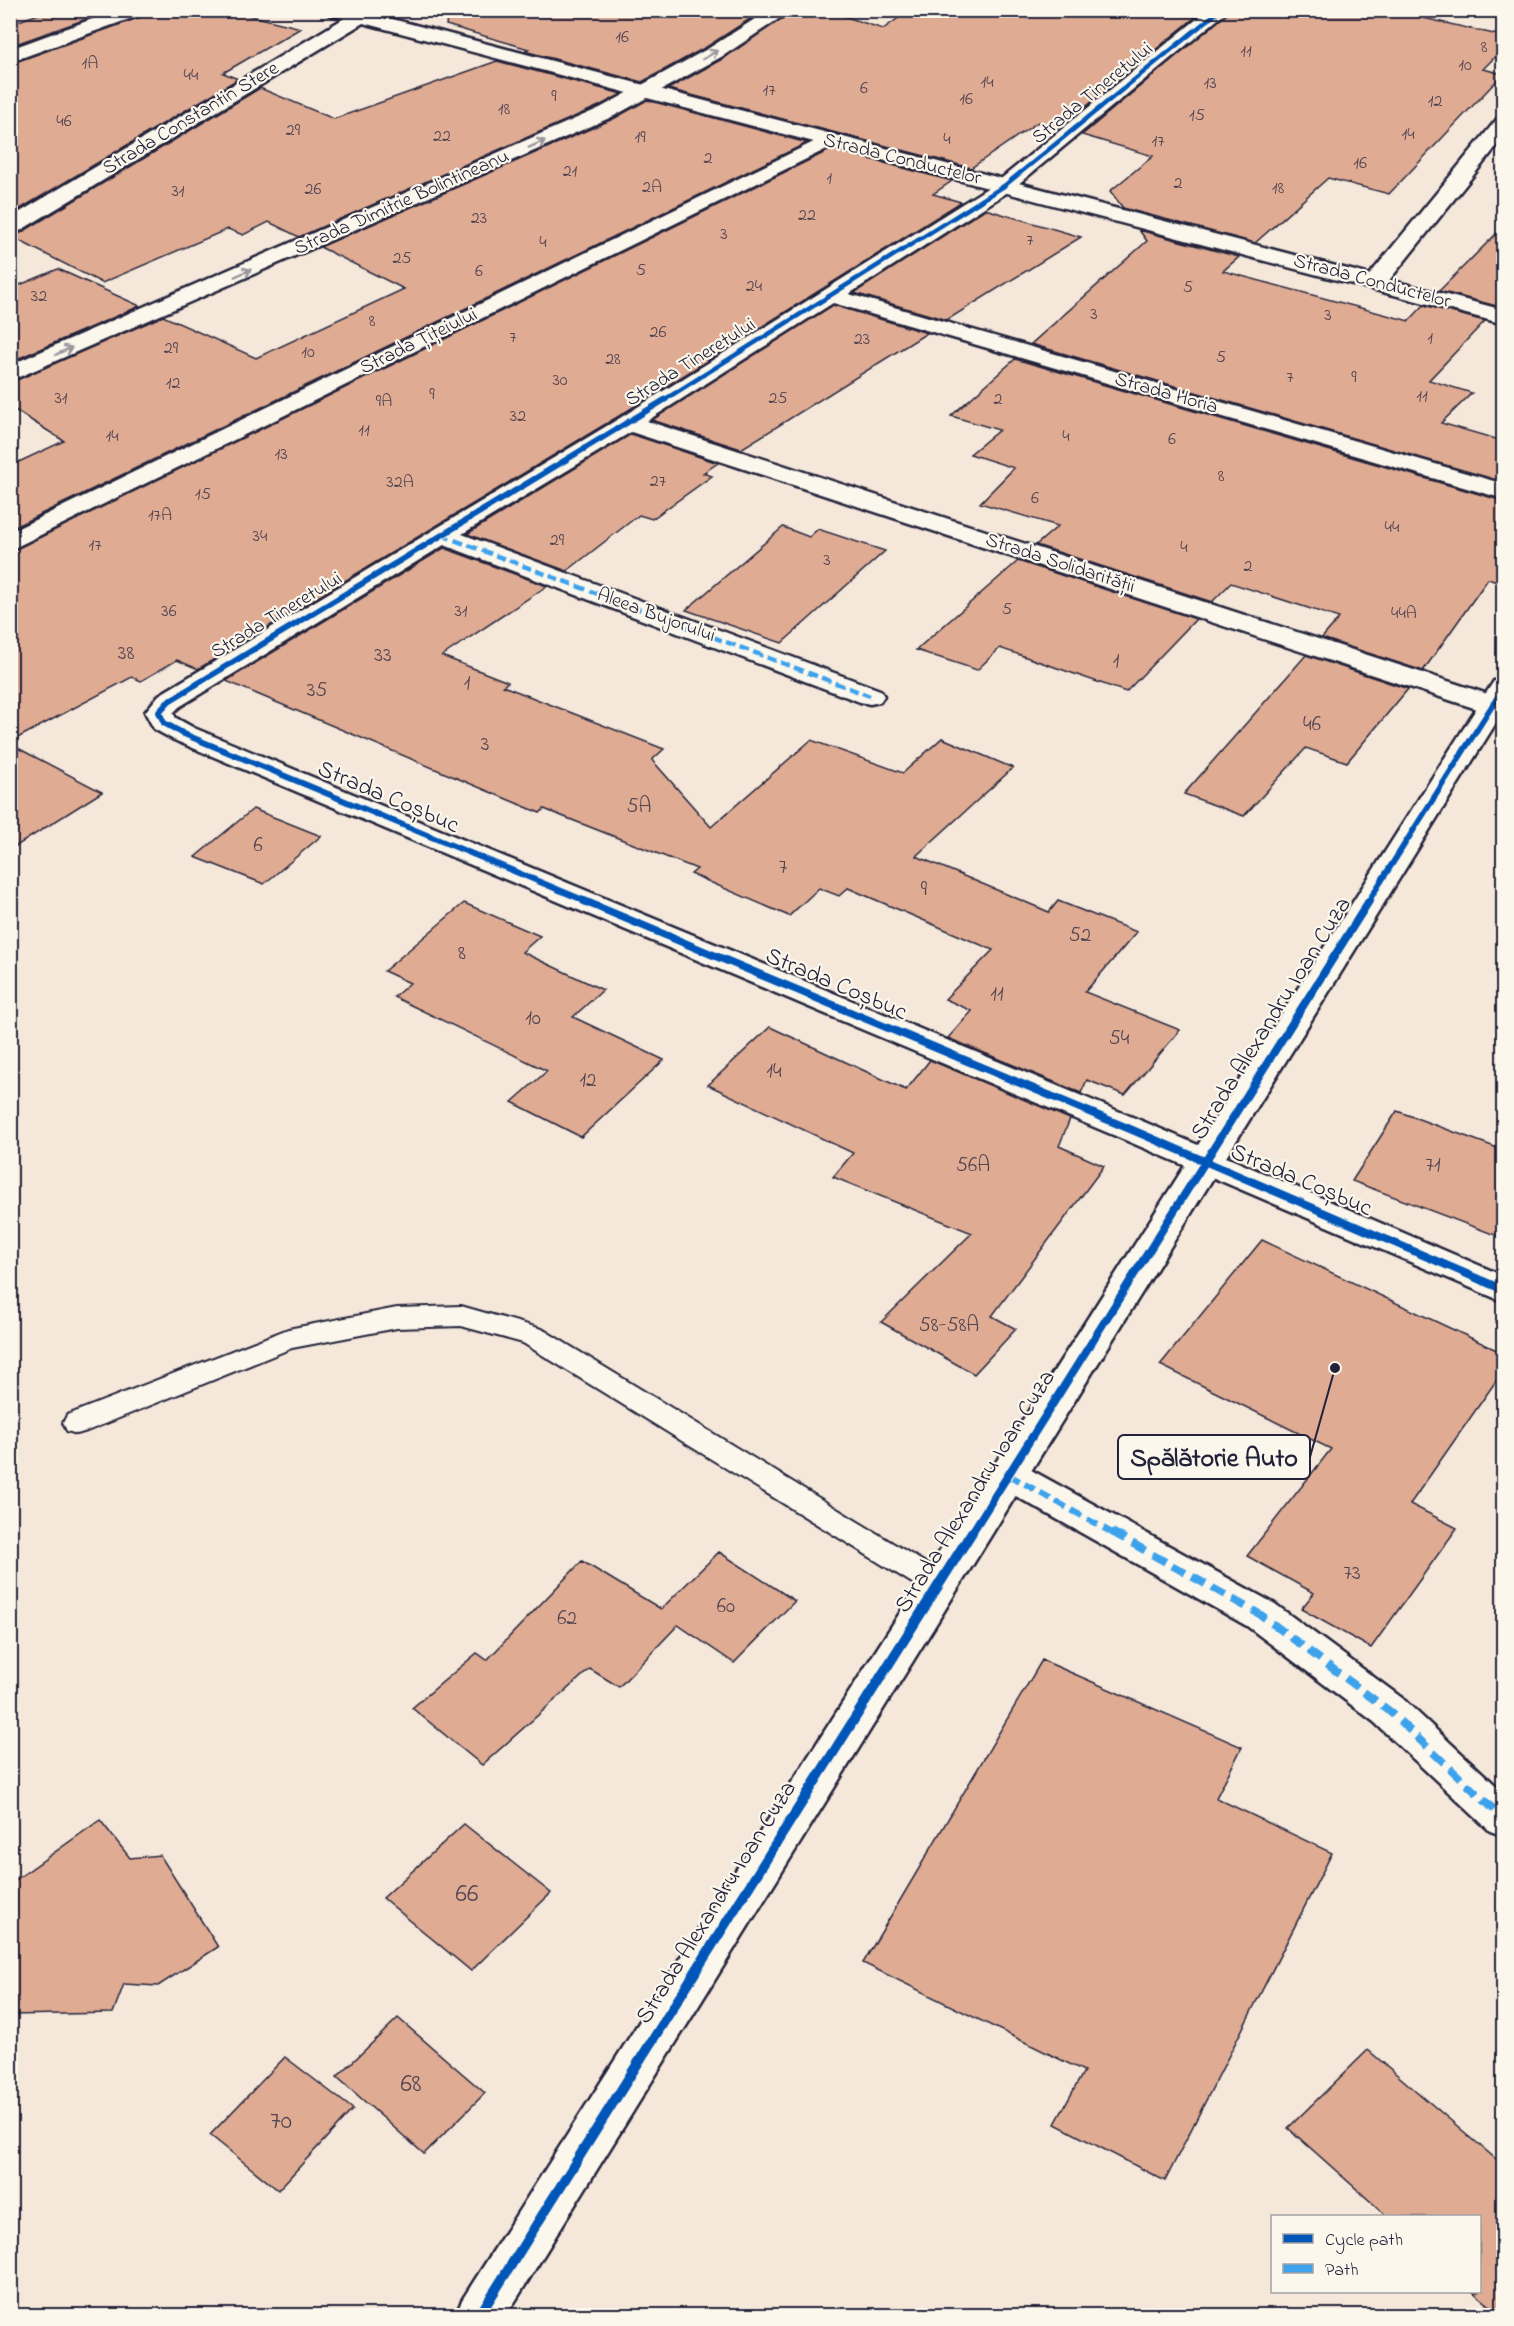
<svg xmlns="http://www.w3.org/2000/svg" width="1514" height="2326" viewBox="0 0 1514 2326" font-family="'Indie Flower',sans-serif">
<rect width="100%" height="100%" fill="#f5e8da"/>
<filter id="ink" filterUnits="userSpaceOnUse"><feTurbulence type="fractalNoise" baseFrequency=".0167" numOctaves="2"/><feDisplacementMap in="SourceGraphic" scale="12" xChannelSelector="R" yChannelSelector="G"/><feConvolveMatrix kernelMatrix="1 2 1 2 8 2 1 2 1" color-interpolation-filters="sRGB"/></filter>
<g filter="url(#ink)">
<path fill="#dfab93" stroke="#22223b" stroke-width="1.5" d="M50 10H88L109 11 10 46V24Z
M448 10H764L708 46 642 82 524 51 529 49 446 25Z
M794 10H825L883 29 910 10H1204L1060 128 1038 122 971 168 668 89 724 58Z
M1231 10H1388L1503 36V49L1483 69 1503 74 1389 194 1328 178 1255 243 1123 208 1110 191 1153 156 1082 135Z
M147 11H232L301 28 223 73 238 79 10 215V64L144 16Z
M497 61 622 94 599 106 299 237 269 222 243 235 228 229 102 283 10 236 19 234 260 88 334 119Z
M647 100 807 143 10 529V466L64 441 10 407V383L163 316 256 358 404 289 320 247 615 118Z
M832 149 952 181 933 194 961 202 619 416 198 669 177 660 141 681 132 677 10 742V552Z
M985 209 1081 237 947 320 854 293Z
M1503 227V303L1500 307 1439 291Z
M1139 230 1239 257 1223 271 1409 321 1424 305 1485 321 1429 380 1472 393 1441 423 1503 441V482L1031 344 1147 241Z
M58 269 140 306 10 362V289Z
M833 305 927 333 741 449 652 420Z
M1015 359 1503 501V584L1488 579 1423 671 1322 638 1339 618 1231 583 1212 602 1036 545 1058 526 980 503 1014 468 970 454 999 430 951 416Z
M631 434 718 463 703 473 712 476 652 519 639 515 567 571 467 534Z
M783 527 809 537 818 529 885 551 782 643 686 610Z
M444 548 547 586 442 656 508 682 503 686 664 749 652 760 711 827 811 740 903 773 942 738 1013 768 916 856 1049 912 1058 901 1137 932 1085 992 1180 1030 1125 1095 1087 1080 1081 1093 948 1038 972 1011 945 999 993 950 848 888 839 896 819 888 789 916 691 874 697 869 544 809 540 813 226 681Z
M1018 561 1196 619 1126 692 1000 648 977 670 916 650Z
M1306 655 1408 689 1347 762 1306 748 1244 816 1184 794Z
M10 744 102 792 10 850Z
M253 809 321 836 264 884 195 857Z
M464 903 540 936 522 952 603 990 573 1017 664 1060 581 1137 512 1102 547 1071 394 997 410 983 384 971Z
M770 1027 906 1090 930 1060 1070 1119 1059 1146 1104 1166 992 1316 1016 1329 974 1374 881 1322 972 1233 833 1177 853 1153 708 1085Z
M1397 1111 1503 1150V1238L1352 1181Z
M1262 1240 1503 1353V1371L1410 1504 1457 1528 1371 1648 1301 1609 1314 1593 1247 1556 1331 1449 1160 1365Z
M719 1552 795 1601 734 1663 678 1625 619 1687 590 1669 482 1765 412 1708 477 1653 487 1660 582 1561 661 1609Z
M1042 1660 1242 1747 1216 1798 1332 1853 1165 2181 1055 2124 1084 2071 863 1963Z
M100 1820 130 1858 160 1855 218 1947 158 1986 124 1984 113 2013 10 2015V1884Z
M464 1824 551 1893 471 1971 383 1898Z
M398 2018 485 2093 424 2154 337 2077Z
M1368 2050 1503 2165V2316L1473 2292H1479V2217H1388L1288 2128Z
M285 2057 353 2109 278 2190 210 2135Z"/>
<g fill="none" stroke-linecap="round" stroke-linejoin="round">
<defs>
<path id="lane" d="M461 1306 542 1329 950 1578 955 1586 950 1594 940 1598 930 1594 523 1343 461 1326 397 1328 292 1348 87 1431 77 1434 67 1431 63 1423 67 1415 288 1329 397 1308Z"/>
<path id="street" d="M117 10H145L143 14 10 62V49Z
M326 10 368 13 371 17 361 23 328 14Z
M769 10H792L723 56 614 116 10 381V365L600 108 709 48Z
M1208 10H1229L1011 190 849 294 1504 484V499L833 303 647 421 1503 699V711L1493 713 1483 711 631 432 462 534 880 690 884 696 880 702 870 704 860 702 444 545 179 707 173 713 176 718 194 728 1142 1121 1504 1276V1302L1118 1137 174 740 154 729 145 712 159 695 620 418 997 182Z
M1504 117V137L1383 288H1367L1364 283 1367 278 1497 119Z
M828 135 835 137 838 141 835 145 10 550V532Z
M1009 1461 1022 1465 1275 1604 1402 1698 1504 1793V1836L1490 1831 1374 1722 1247 1626 996 1485 991 1475 996 1465Z"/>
<path id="secondary" d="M358 10H381L377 15 1504 310V324L363 23 18 232 10 233V218Z
M1504 679V710L506 2316H456L462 2300 1490 687 1494 681Z"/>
</defs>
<use href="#lane" stroke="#22223b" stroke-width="4"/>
<use href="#street" stroke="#22223b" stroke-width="5"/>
<use href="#secondary" stroke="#22223b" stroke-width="5"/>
<use href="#lane" fill="#fbf7ec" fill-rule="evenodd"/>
<use href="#street" fill="#fbf7ec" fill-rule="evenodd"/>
<use href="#secondary" fill="#fbf7ec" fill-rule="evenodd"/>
<path stroke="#3ea2ec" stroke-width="4.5" stroke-dasharray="10 4.5" stroke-linecap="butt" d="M441 535 870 696"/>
<path stroke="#3ea2ec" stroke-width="6" stroke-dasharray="12 6" stroke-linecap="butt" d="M1009 1475 1114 1534"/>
<path stroke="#3ea2ec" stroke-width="8" stroke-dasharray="15 8" stroke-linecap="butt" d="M1112 1532 1261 1615 1388 1710 1504 1819"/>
<defs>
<path id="cycleway-far3" d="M664 400 1004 186 1220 10"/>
<path id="cycleway-far2" d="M588 902 184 734 164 723 159 712 169 701 666 399
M1368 902 1504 687"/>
<path id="cycleway-far1" d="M584 901 1130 1129 1504 1290
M971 1534 1369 901"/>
<path id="cycleway" d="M479 2316 972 1532"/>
</defs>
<use href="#cycleway-far3" stroke="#fbf7ec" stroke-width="7"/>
<use href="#cycleway-far2" stroke="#fbf7ec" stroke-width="9"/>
<use href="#cycleway-far1" stroke="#fbf7ec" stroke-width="11"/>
<use href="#cycleway" stroke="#fbf7ec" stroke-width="14"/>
<use href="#cycleway-far3" stroke="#0057b8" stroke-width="4.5"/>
<use href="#cycleway-far2" stroke="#0057b8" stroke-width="6"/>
<use href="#cycleway-far1" stroke="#0057b8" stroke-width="8"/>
<use href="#cycleway" stroke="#0057b8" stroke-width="10"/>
</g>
<defs><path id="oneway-shaft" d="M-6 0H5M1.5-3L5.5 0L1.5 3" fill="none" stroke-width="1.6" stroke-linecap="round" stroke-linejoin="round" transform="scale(1.5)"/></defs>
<g stroke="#99979c">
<use href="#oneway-shaft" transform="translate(710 55) rotate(-30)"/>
<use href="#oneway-shaft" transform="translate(537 144) rotate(-24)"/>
<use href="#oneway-shaft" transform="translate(243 273) rotate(-24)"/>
<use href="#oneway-shaft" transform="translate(64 351) rotate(-24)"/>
</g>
</g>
<g text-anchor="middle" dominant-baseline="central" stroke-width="4.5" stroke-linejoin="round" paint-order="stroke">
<g font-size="18" fill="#514451">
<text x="622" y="38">16</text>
<text x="1484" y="48">8</text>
<text x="1246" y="52">11</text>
<text x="90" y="64">1A</text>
<text x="1465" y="66">10</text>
<text x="191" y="76">44</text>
<text x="987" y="83">14</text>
<text x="1210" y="84">13</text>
<text x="864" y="89">6</text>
<text x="769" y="91">17</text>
<text x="554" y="97">9</text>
<text x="966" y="100">16</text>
<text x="1435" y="102">12</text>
<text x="504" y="110">18</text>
<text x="1197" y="116">15</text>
<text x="64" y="122">46</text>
<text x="293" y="131">29</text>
<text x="1408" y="135">14</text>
<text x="442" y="137">22</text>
<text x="640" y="138">19</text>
<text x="947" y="140">4</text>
<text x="1158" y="142">17</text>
<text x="708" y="159">2</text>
<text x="1360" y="164">16</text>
<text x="570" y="172">21</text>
<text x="829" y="179">1</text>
<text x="1178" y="184">2</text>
<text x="652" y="188">2A</text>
<text x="1278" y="189">18</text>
<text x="313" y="190">26</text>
<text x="178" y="192">31</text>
<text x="807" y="216">22</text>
<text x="479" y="219">23</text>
<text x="724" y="235">3</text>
<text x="1030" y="241">7</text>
<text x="543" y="243">4</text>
<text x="402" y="259">25</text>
<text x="641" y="271">5</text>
<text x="479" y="272">6</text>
<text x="754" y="287">24</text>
<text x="1188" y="288">5</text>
<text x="39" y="297">32</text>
<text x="1094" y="315">3</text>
<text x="1328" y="316">3</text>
<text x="372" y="322">8</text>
<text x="658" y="333">26</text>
<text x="513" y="338">7</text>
<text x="1430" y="339">1</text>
<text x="862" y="340">23</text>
<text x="171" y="349">29</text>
<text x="308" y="353">10</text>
<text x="1221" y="358">5</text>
<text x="613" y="360">28</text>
<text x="1290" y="378">7</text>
<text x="1354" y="378">9</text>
<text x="560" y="381">30</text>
<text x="173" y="384">12</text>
<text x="432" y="395">9</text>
<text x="1422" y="397">11</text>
<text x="61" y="399">31</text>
<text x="778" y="399">25</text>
<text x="998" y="400">2</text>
<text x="384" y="402">9A</text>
<text x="518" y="417">32</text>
<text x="364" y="431">11</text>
<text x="112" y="437">14</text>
<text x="1066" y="437">4</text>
<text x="1172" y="440">6</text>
<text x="281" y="455">13</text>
<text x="1221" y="477">8</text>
<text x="658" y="482">27</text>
<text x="400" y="483">32A</text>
<text x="203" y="495">15</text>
<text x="1035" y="499">6</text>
<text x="160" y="516">17A</text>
<text x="1392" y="528">44</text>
<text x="260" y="537">34</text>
<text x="557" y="541">29</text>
<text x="95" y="546">17</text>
<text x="1184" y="548">4</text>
<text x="827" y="561">3</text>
<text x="1248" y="567">2</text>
<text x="1007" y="610">5</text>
<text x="169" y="612">36</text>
<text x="461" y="612">31</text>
<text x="1404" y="614">44A</text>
</g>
<g font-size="20" fill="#22223b" stroke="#fbf7ec">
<text transform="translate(1093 94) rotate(-39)">Strada Tineretului</text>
<text transform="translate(191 119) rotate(-31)">Strada Constantin Stere</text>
<text transform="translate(902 160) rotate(14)">Strada Conductelor</text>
<text transform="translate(402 203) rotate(-24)">Strada Dimitrie Bolintineanu</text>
<text transform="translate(1372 282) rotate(15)">Strada Conductelor</text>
<text transform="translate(419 342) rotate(-26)">Strada Țițeiului</text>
<text transform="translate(691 363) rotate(-32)">Strada Tineretului</text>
<text transform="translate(1166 394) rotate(16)">Strada Horia</text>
<text transform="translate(1060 564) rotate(18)">Strada Solidarității</text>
<text transform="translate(277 616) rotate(-31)">Strada Tineretului</text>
<text transform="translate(656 616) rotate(20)">Aleea Bujorului</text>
</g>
<g font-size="21" fill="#514451">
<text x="126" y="654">38</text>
<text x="383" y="656">33</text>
<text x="1116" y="662">1</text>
<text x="467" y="684">1</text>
<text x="317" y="691">35</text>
<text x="1312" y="725">46</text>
<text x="485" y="745">3</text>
<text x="639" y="807">5A</text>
<text x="258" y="846">6</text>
<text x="783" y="868">7</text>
<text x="924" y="890">9</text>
<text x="1080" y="936">52</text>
<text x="462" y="954">8</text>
<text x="997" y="995">11</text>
<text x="533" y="1019">10</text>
<text x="1119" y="1039">54</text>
<text x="774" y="1072">14</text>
<text x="588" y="1081">12</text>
<text x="973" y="1166">56A</text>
<text x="1433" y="1166">71</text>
<text x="949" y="1326">58-58A</text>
<text x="1352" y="1574">73</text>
<text x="726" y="1607">60</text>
<text x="567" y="1619">62</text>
</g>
<g font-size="24" fill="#22223b" stroke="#fbf7ec">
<text transform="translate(388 798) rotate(23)">Strada Coșbuc</text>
<text transform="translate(836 985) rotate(23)">Strada Coșbuc</text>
<text transform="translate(1272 1019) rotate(-58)">Strada Alexandru Ioan Cuza</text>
<text transform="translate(1301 1181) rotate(23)">Strada Coșbuc</text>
<text transform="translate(976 1492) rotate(-58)">Strada Alexandru Ioan Cuza</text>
<text transform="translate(717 1903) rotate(-58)">Strada Alexandru Ioan Cuza</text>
</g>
<g font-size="26" fill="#514451">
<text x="467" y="1895">66</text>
<text x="411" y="2085">68</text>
<text x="281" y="2122">70</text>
</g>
</g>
<path fill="none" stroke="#22223b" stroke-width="2" d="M1335 1368L1310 1457"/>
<circle fill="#22223b" stroke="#fbf7ec" stroke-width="2" cx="1335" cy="1368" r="6"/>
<rect fill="#fbf7ec" stroke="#22223b" stroke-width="2" x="1118" y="1435" width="192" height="44" rx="6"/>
<g font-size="26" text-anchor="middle" font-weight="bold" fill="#22223b">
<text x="1214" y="1466">Spălătorie Auto</text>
</g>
<rect width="1514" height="2326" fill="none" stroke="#fbf7ec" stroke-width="36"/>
<rect x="18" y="18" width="1478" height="2290" fill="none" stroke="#22223b" stroke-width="2" filter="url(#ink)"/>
<rect x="1271" y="2215" width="210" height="78" fill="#fbf7ec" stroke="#a4a2a5" stroke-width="1.5"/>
<rect x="1283" y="2234" width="30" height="9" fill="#0057b8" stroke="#a4a2a5" stroke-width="1.5"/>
<text x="1325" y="2245" font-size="18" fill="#22223b">Cycle path</text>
<rect x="1283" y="2264" width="30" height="9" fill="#3ea2ec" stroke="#a4a2a5" stroke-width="1.5"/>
<text x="1325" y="2275" font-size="18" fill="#22223b">Path</text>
</svg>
